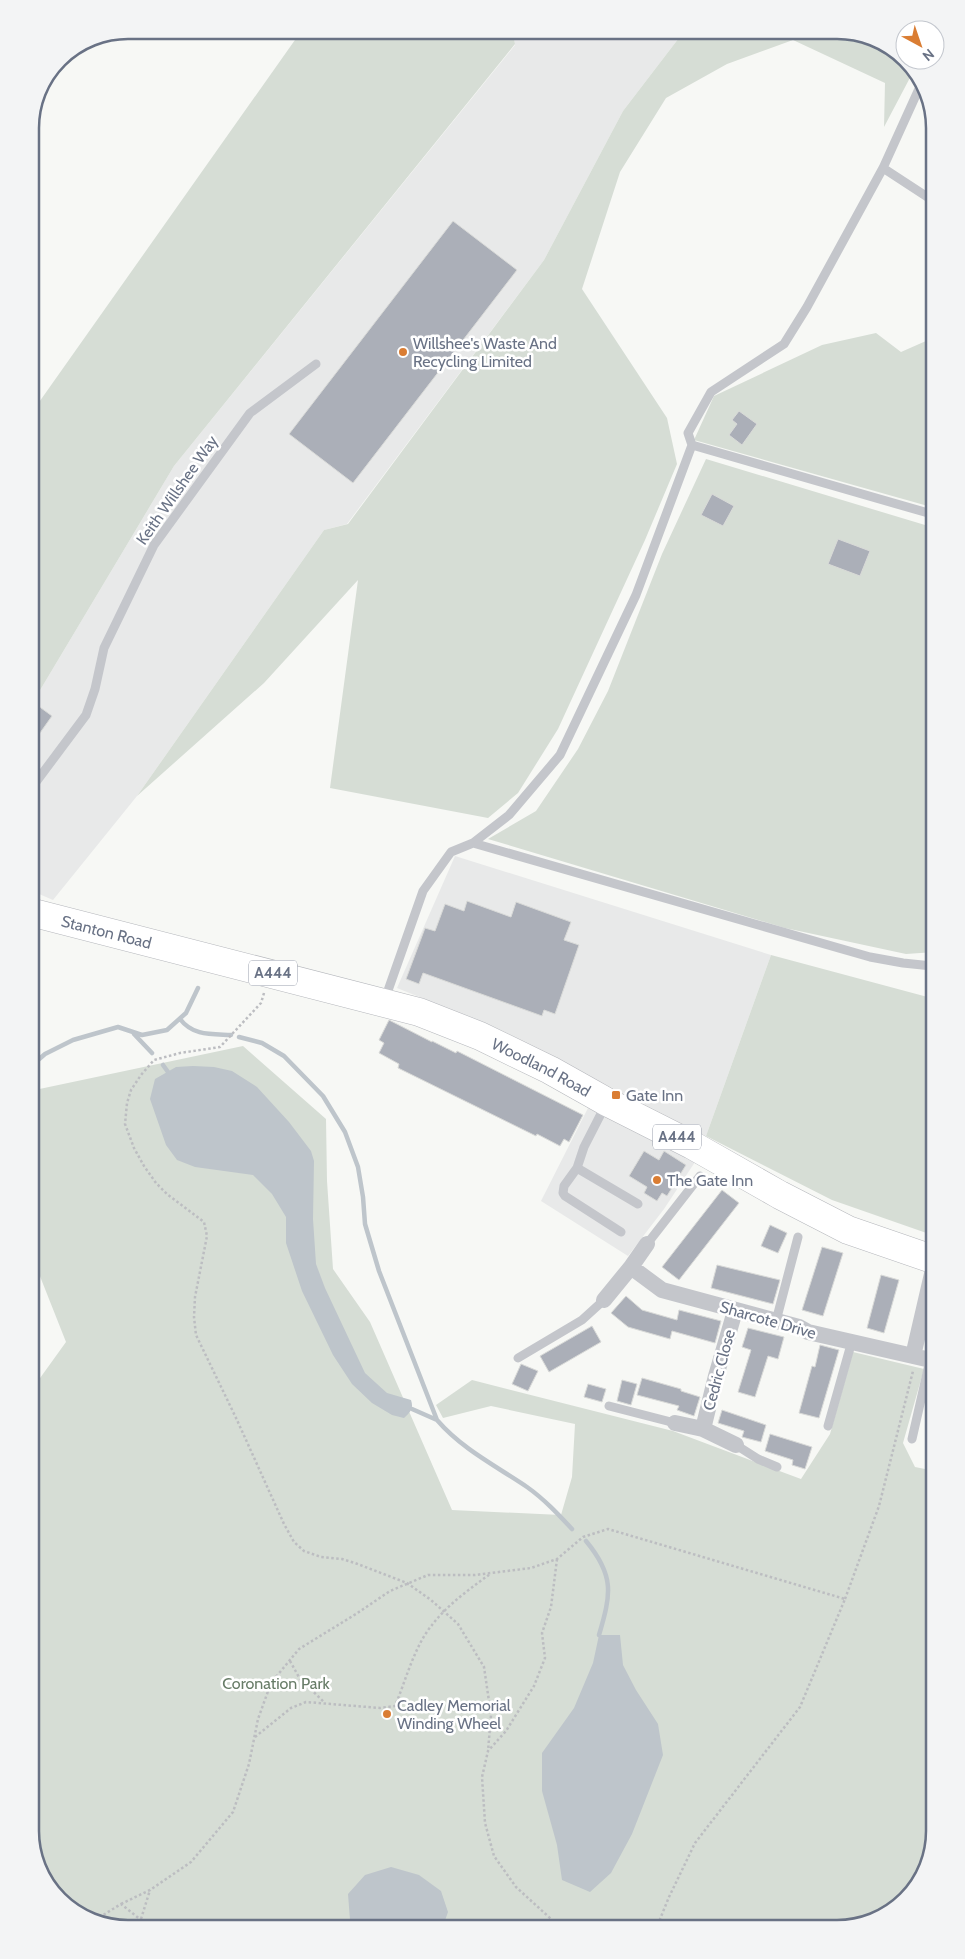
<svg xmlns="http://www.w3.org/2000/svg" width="965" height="1959" viewBox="0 0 965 1959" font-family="Cabin,sans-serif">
<rect width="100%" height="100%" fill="#f7f8f5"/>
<path fill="#e8e9e9" d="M512 30H685L623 111 544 260 347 524 324 530 137 796 53 900 30 890V707L174 466 515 45Z
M455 856 771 955 706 1136 494 1027 397 988Z
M588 1108 695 1162 664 1209 628 1256 541 1201Z"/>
<path fill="#d6ddd5" d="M302 30H512L515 44 174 466 30 707V415Z
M685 30H844L897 50 913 72 884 127 885 83 793 40 727 64 666 98 620 172 582 289 667 418 677 464 645 540 558 729 518 793 488 818 330 788 358 580 264 683 137 796 324 530 348 524 544 260 623 111Z
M876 333 901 352 935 337V508L694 440 714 396 822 345Z
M706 459 935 528V952L906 954 785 928 488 839 536 811 578 749 608 691 662 554Z
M771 955 935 999V1236L832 1200 706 1136Z
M243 1046 326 1119 327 1181 333 1269 370 1322 452 1510 561 1515 572 1477 575 1424 491 1406 443 1418 436 1405 472 1380 673 1431 801 1479 830 1434 853 1352 924 1369 903 1443 915 1467 935 1471V1832L918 1886 875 1922 837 1929H121L73 1912 37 1869 30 1831V1392L66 1342 30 1251V1091Z"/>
<path fill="#bec5cb" d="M193 1066 214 1067 232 1071 257 1087 289 1122 311 1151 314 1161 313 1219 316 1264 325 1288 365 1373 387 1393 411 1400C414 1409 410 1412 404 1418L392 1415 372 1403 352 1384 333 1355 302 1291 286 1243V1217L272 1194 253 1175 195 1167 177 1160 166 1145 150 1099 155 1079 176 1067Z
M599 1635H620L623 1665 636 1690 658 1724 663 1755 632 1834 611 1873 590 1892 562 1880 557 1845 542 1791V1753L574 1708 593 1663Z
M391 1867 419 1875 441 1891 448 1912 442 1929H353L350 1920 348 1894 365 1875Z"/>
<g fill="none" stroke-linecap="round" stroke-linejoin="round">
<path stroke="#bec5cb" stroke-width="4.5" d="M694 33 706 30
M180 1019C193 1036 211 1034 231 1035
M134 1034 152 1053
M239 1037 262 1043 284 1056 323 1096 345 1132 358 1167 363 1197 365 1224 379 1271 437 1420C462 1449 496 1466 527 1487 544 1499 558 1514 572 1529
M163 1065 168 1072
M30 1067 45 1054 73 1040 118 1027 142 1035 167 1030 186 1013 198 988
M412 1409 437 1420
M586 1541C615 1576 611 1594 599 1635"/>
</g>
<path fill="#abafb8" stroke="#d9dad8" d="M453 221 517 270 353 483 289 434Z
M739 411 757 424 742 445 729 435 737 424 732 420Z
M712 494 734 506 723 526 701 515Z
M838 539 870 551 860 576 828 564Z
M37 705 52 716 30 747V715Z
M467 901 511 917 516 902 571 922 564 940 579 945 555 1014 544 1010 542 1016 423 973 419 984 406 979 425 928 435 931 445 904 464 911Z
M389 1020 432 1042V1041L456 1053 457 1051 583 1115 569 1142 564 1139 560 1146 537 1134 536 1136 398 1068 399 1064 379 1053 384 1043 379 1040Z
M644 1151 659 1160 664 1151 686 1165 667 1196 662 1193 657 1201 644 1193 647 1187 629 1176Z
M722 1190 739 1203 679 1280 662 1267Z
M770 1225 787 1233 778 1253 761 1246Z
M822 1247 843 1253 823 1316 802 1310Z
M717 1265 780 1280 773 1304 711 1288Z
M881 1275 899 1280 884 1333 867 1328Z
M626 1296 642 1310 677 1320 679 1310 721 1321 715 1343 672 1331 670 1339 628 1327 611 1313Z
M592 1326 601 1342 549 1372 540 1356Z
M748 1328 784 1337 778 1359 768 1356 755 1397 738 1392 751 1350 742 1347Z
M820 1345 839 1350 819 1418 799 1413 812 1366 815 1367Z
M521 1364 538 1371 528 1391 512 1384Z
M642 1378 681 1389V1391L700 1397 694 1416 677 1410 679 1406 637 1395Z
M622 1380 637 1384 631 1405 617 1401Z
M588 1384 606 1389 602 1402 584 1397Z
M722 1410 766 1425 761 1442 742 1437 744 1431 718 1423Z
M770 1434 812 1447 805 1469 792 1465 793 1460 765 1451Z"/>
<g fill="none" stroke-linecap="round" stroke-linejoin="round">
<defs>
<g id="trunk">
<path id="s1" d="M30 912 419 1012 480 1036 550 1070 607 1102 692 1145 780 1195 848 1230 935 1260"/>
</g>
</defs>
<use href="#trunk" stroke="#b5b7bc" stroke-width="29"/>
<path stroke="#bcbdc1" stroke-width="2.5" stroke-dasharray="2.5 2.5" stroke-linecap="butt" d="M264 993 261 1003 220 1047 180 1053 154 1060 141 1075 131 1090 127 1103 125 1124 134 1148 144 1166 156 1183 167 1194 204 1222 207 1236 195 1297 194 1317 196 1335 237 1420 284 1524 294 1542 304 1551 321 1557 342 1559 355 1563 407 1583 431 1600 458 1624 484 1667 491 1715 488 1751
M557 1559 551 1607 542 1633 545 1658 534 1686 506 1731 488 1751 482 1777 485 1823 494 1856 516 1887 562 1929
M845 1599 879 1506 913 1371
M290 1661 300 1679 325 1703
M255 1737 291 1708 306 1702 380 1708 395 1706C406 1680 414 1647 432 1625 448 1604 470 1589 490 1574
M121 1904 150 1890 191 1862 233 1812 249 1764 258 1719 271 1683 299 1649 356 1614 390 1591 428 1575H475L531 1568 557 1559 583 1537 608 1529 845 1599 800 1707 695 1843 669 1897 656 1929
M141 1919 150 1890
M95 1920 121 1904 141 1920 148 1929"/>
<path stroke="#c4c6cb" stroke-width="9" d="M883 168 935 202
M692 445 935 515
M30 790 86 715 95 689 104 648 154 545 250 413 316 364
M473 843 870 957 903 963 932 966 935 964
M385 999 423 891 451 852 473 843 509 815 560 755 636 595 692 445 688 433 711 392 784 344 807 307 883 168 922 82
M606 1104 584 1147 577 1168 638 1204
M577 1168 564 1186 563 1193 565 1196 621 1232
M647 1244 700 1176
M776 1321 798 1237
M518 1358 582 1320 604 1300
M609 1406 675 1423
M828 1426 852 1341
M912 1439 930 1360
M736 1445 758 1459 777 1467"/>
<path stroke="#c4c6cb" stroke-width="16" d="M647 1244 631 1267 662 1290 799 1327 808 1332 935 1361
M604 1300 631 1267
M913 1356 935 1261
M675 1423 703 1429 736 1445
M703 1429 716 1376 735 1311"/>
<use href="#trunk" stroke="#fff" stroke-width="28"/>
</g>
<g fill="#da7d33" stroke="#fff" stroke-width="2">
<circle cx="403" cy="352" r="5"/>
<rect x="611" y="1090" width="10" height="10" rx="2.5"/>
<circle cx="657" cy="1180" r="5"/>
<circle cx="387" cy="1714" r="5"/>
</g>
<g text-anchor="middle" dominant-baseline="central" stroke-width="5" stroke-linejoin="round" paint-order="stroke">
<g fill="#fff" stroke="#969caa" stroke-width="1">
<rect x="249" y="960.5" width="48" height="25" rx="4"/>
<rect x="653" y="1124.5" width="48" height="25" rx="4"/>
</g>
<g font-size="15" font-weight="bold" fill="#697285">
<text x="273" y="973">A444</text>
<text x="677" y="1137">A444</text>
</g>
<g font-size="16" fill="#697285" stroke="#fff" text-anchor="start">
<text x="413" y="343">Willshee's Waste And<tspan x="413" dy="18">Recycling Limited</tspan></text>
<text x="626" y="1095">Gate Inn</text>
<text x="667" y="1180">The Gate Inn</text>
<text x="397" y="1705">Cadley Memorial<tspan x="397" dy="18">Winding Wheel</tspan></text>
</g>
<g font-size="16" fill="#697285" stroke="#fff">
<text transform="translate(177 490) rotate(-55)">Keith Willshee Way</text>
<text stroke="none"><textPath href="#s1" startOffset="79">Stanton Road</textPath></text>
<text stroke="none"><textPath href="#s1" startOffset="536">Woodland Road</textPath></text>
<text transform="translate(768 1320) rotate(16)">Sharcote Drive</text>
<text transform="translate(719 1370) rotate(-75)">Cedric Close</text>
</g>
<g font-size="16" fill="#677c67" stroke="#fff">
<text x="276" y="1683">Coronation Park</text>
</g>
</g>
<path d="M0 0H965V1959H0ZM128 39H837A89 89 0 0 1 926 128V1831A89 89 0 0 1 837 1920H128A89 89 0 0 1 39 1831V128A89 89 0 0 1 128 39Z" fill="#f3f4f5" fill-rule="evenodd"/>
<path fill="none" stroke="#697285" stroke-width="2.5" d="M128 39H837A89 89 0 0 1 926 128V1831A89 89 0 0 1 837 1920H128A89 89 0 0 1 39 1831V128A89 89 0 0 1 128 39Z"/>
<g transform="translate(920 45) rotate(140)"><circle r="24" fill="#ffffff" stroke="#c3c7ce"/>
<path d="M0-4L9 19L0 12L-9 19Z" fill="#da7d33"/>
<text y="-8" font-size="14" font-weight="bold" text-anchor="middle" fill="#697285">N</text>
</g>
</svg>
